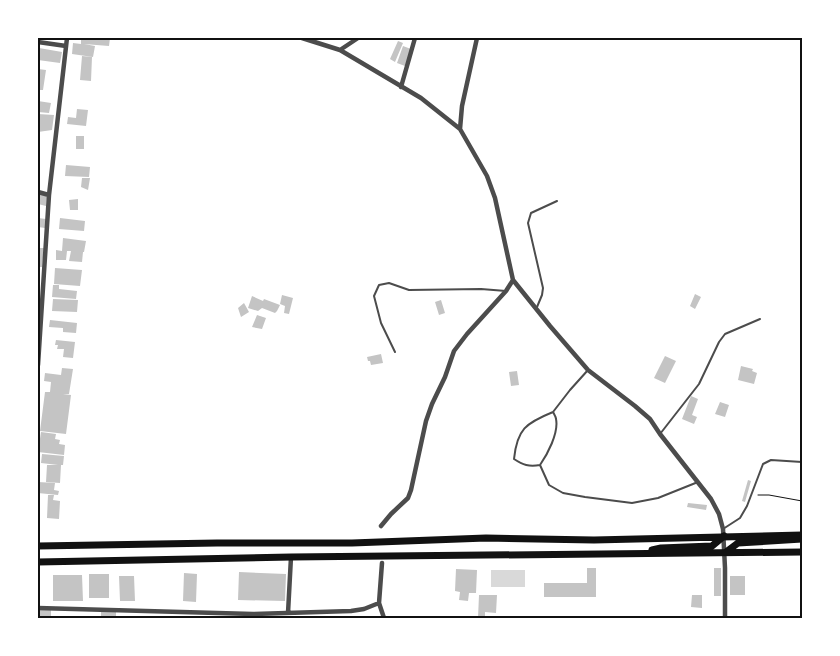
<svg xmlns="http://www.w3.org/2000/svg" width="840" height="656" viewBox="0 0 840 656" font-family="Mulish,sans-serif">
<rect width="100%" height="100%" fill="#fff"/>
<path fill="#d9d9d9" d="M491 570H525V587H491Z"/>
<path fill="#c4c4c4" d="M81 38H110L109 46 84 44 95 46 93 57 72 54 73 43 81 44Z
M398 41 403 43 395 62 390 59Z
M403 46 411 49 405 66 397 63Z
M39 48 62 52 60 63 38 60Z
M82 56 92 57 91 81 80 80Z
M38 69 46 70 43 90H38Z
M38 101 51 103 49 113 38 112Z
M77 109 88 110 86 126 67 124 68 117 76 118Z
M38 114 54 115 52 130 38 132Z
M76 136H84V149H76Z
M66 165 90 167 89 177 65 176Z
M82 178H90L88 190 81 187Z
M38 194 47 196 46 206 38 204Z
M78 199V210H70L69 200Z
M38 218 46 219 45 228 38 227Z
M60 218 85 221 84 231 59 229Z
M63 238 86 241 84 252H83L82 262 69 261 71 251H67L66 260H56V250L62 251Z
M38 248H44L42 267H38Z
M55 268 82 270 80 286 54 284Z
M53 285H59V289L77 291 76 299 52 297Z
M695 294 701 297 695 309 690 306Z
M282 295 293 298 289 314 284 313 285 306 280 304Z
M252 296 263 301 264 299 280 305 277 311 275 313 262 308 258 311 248 308Z
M53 299 78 300 77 312 52 311Z
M441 300 445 313 439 315 435 302Z
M244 303 249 312 241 317 238 308Z
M257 315 266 318 262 329 252 327Z
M50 320 77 323 76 333 63 332V328L49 327Z
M56 340 75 342 73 358 63 357 64 349H57L58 345H55Z
M381 354 383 363 371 365 370 361H368L367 357Z
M665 356 676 361 665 383 654 378Z
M741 366 753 369 752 371 757 373 754 384 738 380Z
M62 368 73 369 69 394H63L71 395 66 434 40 431 45 392H50L51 382 44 381 45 373 61 375Z
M517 371 519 385 511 386 509 372Z
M691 396 698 399 692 415 697 417 694 424 682 419Z
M720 402 729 405 725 417 715 414Z
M41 432 56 434 55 439 60 440 59 444 65 445 64 455 38 452Z
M42 454 64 456 63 465H61L60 483 46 482 47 465H58L41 463Z
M748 480 751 481 745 502 742 501Z
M38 482 55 483 54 490 59 491 58 495 38 493Z
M48 495H54L53 500 60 501 59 519 47 518Z
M688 503 707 505 706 510 687 507Z
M587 568H596V597H544V583H587Z
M714 568H721V596H714Z
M456 569 477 570 476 593H469L468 601 459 600 460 592 455 591Z
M239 572 286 574 285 601 238 600Z
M184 573 197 574 196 602 183 601Z
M89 574H109V598H89Z
M53 575H82L83 601H53Z
M119 576H134L135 601H120Z
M730 576H745V595H730Z
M479 595H497L496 613 485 612V618H478Z
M692 595H702V608L691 607Z
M38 608 51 609V618H38Z
M101 612H116V618H101Z"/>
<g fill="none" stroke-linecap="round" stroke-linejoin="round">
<path stroke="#111" stroke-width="1" d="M758 495H769L802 501"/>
<path stroke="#4c4c4c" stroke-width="2" d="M537 307 542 295 543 288 528 223 531 213 557 201
M395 352 381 323 374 296 379 285 389 283 409 290 481 289 506 291
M588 370 570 390 553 412C554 414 556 417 556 419 559 433 547 455 540 465L549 485 563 493 585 497 632 503 658 498 698 482
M660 434 699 384 719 342 725 334 760 319
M540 465C529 467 523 465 514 459 517 429 526 423 553 412
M723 529 740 518 747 506 763 464 771 460 802 462"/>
<path stroke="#4c4c4c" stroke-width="4.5" d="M302 38 340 50 358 38
M477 38 462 106 460 129 487 176 495 198 513 280 550 326 588 370 635 406 650 419 660 434 711 499 719 514 723 529 725 568V618
M38 42 66 46
M340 50 421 98 460 129
M401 87 415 38
M38 192 49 195
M38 365 49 195 67 38
M381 526 391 514 408 498 411 490 426 421 432 404 445 377 454 351 467 334 506 291 513 280
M382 563 379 603 384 618
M38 608 253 614 351 611 364 609 379 603
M288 613 291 557"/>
<path stroke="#111" stroke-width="7" d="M38 546 217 543H352L486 538 594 540 802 535
M652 550 661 548 712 546 724 536
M726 552 738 543 802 539
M38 562 291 557 802 552"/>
</g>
<rect width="840" height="656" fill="none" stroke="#ffffff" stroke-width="78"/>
<rect x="39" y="39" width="762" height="578" fill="none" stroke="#111" stroke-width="2"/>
</svg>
